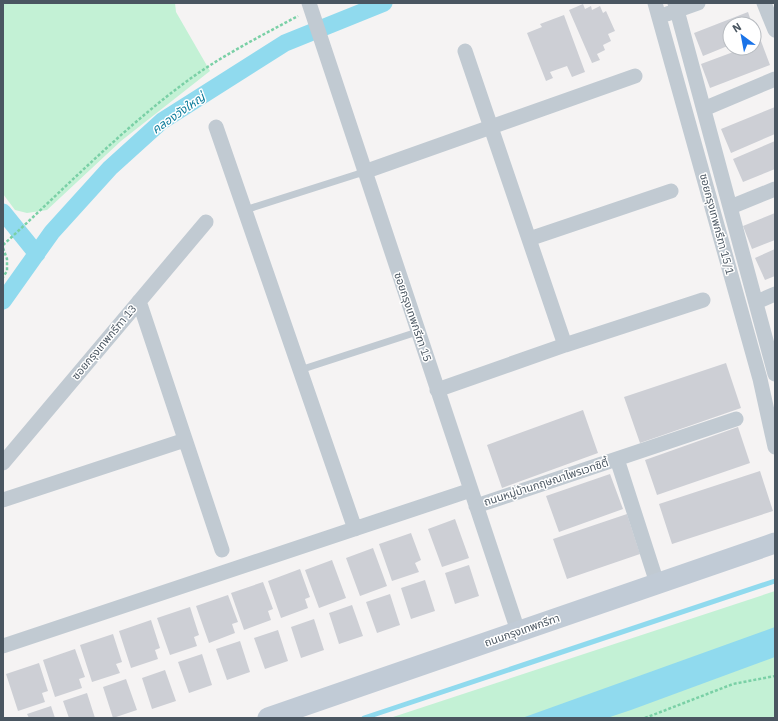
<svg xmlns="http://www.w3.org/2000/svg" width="778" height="721" viewBox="0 0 778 721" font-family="'IBM Plex Sans','Noto Sans Thai',sans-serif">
<rect width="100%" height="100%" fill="#f5f3f3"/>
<path fill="#c3f1d5" d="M3 3H175L176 12 210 71 121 141 47 210 27 213 15 210 3 194Z
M775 591V718H390Z"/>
<path fill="#90daee" d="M775 627V657L631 710 607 718H522Z"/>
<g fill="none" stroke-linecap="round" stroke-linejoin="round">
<path stroke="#90daee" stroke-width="5" d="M364 718 775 581"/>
<path stroke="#90daee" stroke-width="17" d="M3 212 37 254
M3 301 52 232 110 168 162 121 285 43 384 3"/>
</g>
<path fill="#cdcfd5" d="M583 4 585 9 591 6 592 10 600 6 603 13 606 11 615 31 608 34 611 41 603 45 605 50 597 54 600 60 592 63 569 10Z
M748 12 752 24H730V45L703 56 694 33Z
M564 15 585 72 572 77 567 66 550 72 553 78 546 81 527 33 542 27 540 24Z
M761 41 770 65 710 88 701 64 744 48H754V44Z
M775 107V134L731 153 721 129Z
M775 141V169L743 182 733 159Z
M775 213V240L752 249 743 226Z
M775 249V276L765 280 755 258Z
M726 363 741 408 640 443 624 397Z
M583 410 598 453 502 488 487 445Z
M738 427 750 463 657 495 645 460Z
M760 471 773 511 672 544 659 504Z
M610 474 623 509 559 532 546 496Z
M627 514 640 554 567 579 553 539Z
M455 519 469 558 442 567 428 529Z
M411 533 421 560 415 563 419 572 392 581 379 544Z
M373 548 387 586 360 596 346 558Z
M332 560 346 598 319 608 305 570Z
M469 565 479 596 455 604 445 573Z
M300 569 310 597 305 599 308 608 281 618 268 581Z
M425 580 435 611 411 619 401 588Z
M263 582 273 609 268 611 271 620 244 630 231 593Z
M390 594 400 625 377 633 366 602Z
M228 595 238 622 232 624 235 633 209 643 196 606Z
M352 605 363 636 339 644 329 613Z
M190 607 199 635 194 637 197 646 170 655 157 618Z
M314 619 324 650 301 658 291 627Z
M151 620 160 648 155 650 158 659 131 668 119 631Z
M278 630 288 661 265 669 254 638Z
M113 634 122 662 116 664 120 673 92 682 80 645Z
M240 641 250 672 227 680 216 649Z
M75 649 85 677 79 679 82 688 55 697 43 660Z
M202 654 212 685 189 693 178 662Z
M39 663 48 691 42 693 45 702 18 711 6 674Z
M165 670 176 701 152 709 142 678Z
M126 679 137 710 113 718 103 687Z
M87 693 95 718H69L63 701Z
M51 706 55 718H29L27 714Z"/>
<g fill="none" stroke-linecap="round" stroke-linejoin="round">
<path stroke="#7ad0a6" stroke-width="2.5" stroke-dasharray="3 2" stroke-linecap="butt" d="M3 245C62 191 119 132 183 84 219 57 259 37 298 16
M3 248 7 259V271L3 277
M645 718 733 684 775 676"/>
<path stroke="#c1cad2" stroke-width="7" d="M245 210 364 172
M300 370 417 332"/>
<path stroke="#c1cad2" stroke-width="15" d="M309 3 518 631
M655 3 760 379 775 447
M675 3 775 374
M764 3 775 30
M667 14 698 3
M465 51 565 345
M706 108 775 79
M216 127 355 529
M364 172 635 76
M733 206 775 189
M529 239 671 191
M139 301 222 550
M759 301 775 294
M437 390 565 345 703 300
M617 459 657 583
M3 463 206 222
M3 500 185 440
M476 506 736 419
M3 646 471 490"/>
<path stroke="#c1cbd6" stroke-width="21" d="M268 718 775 543"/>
</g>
<g text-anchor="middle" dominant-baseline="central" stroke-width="3" stroke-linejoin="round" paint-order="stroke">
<g font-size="11" fill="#4a5661" stroke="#fff">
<text transform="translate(717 224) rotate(75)">ซอยกรุงเทพกรีฑา 15/1</text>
<text transform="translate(413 317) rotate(71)">ซอยกรุงเทพกรีฑา 15</text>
<text transform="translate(104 342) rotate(-50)">ซอยกรุงเทพกรีฑา 13</text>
<text transform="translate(546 482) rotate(-18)">ถนนหมู่บ้านกฤษณาไพรเวทซิตี้</text>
<text transform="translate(522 630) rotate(-19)">ถนนกรุงเทพกรีฑา</text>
</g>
<g font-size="12" font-style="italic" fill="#0c7c9b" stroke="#fff">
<text transform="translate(178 113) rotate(-35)">คลองวังใหญ่</text>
</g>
</g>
<rect width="778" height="721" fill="none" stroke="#4a5661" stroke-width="8"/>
<g transform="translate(742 36) rotate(328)"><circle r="19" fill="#ffffff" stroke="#b7bbc0"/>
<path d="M0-3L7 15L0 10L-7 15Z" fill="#1a73e8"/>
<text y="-6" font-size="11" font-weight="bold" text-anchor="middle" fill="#4a5661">N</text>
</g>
</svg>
